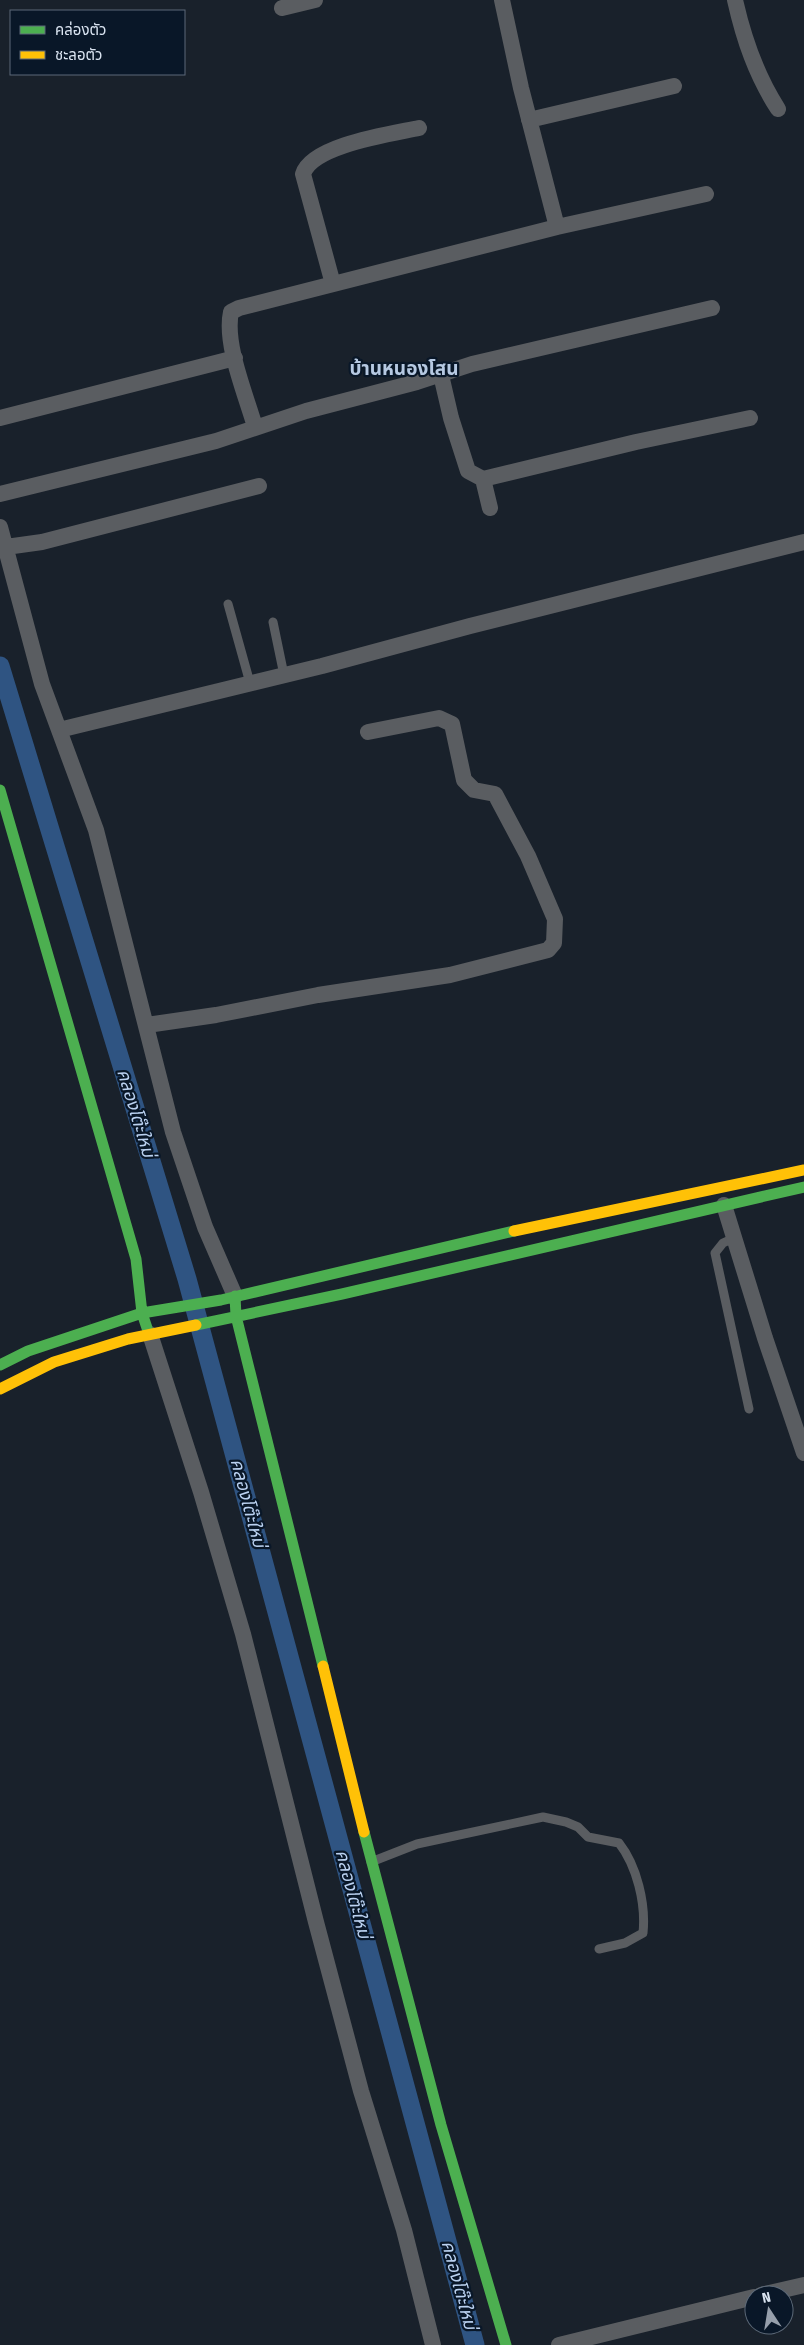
<svg xmlns="http://www.w3.org/2000/svg" width="804" height="2345" viewBox="0 0 804 2345" font-family="'Fira Sans Condensed','Noto Sans Thai',sans-serif">
<rect width="100%" height="100%" fill="#19212b"/>
<g fill="none" stroke-linecap="round" stroke-linejoin="round">
<path stroke="#2f5482" stroke-width="19" d="M0 666 187 1279 475 2345"/>
<path stroke="#5a5d61" stroke-width="9" d="M228 604 250 683
M273 622 284 675
M734 1238 723 1243 715 1253 749 1409
M371 1862 417 1844 543 1817 566 1822 578 1827 588 1837 619 1843C637 1866 646 1904 643 1933L625 1943 599 1949"/>
<path stroke="#5a5d61" stroke-width="16" d="M502 0 521 88 557 227
M735 0C744 40 756 75 778 109
M282 8 315 0
M529 120 674 86
M333 284 303 174C312 145 391 134 419 128
M441 375 451 418 468 471 483 479 636 442 750 418
M0 418 235 358
M255 427C246 395 224 344 231 312L239 308 557 227 706 194
M483 479 490 508
M0 494 216 441 306 411 417 382 472 364 712 308
M0 527 42 684 96 830 173 1132 205 1227 235 1296
M6 547 42 542 259 486
M59 730 322 666 470 626 804 542
M147 1025 216 1015 318 995 450 975 548 950 554 943 555 919 528 856 495 794 474 790 464 780 452 724 439 718 368 732
M724 1205 765 1338 804 1453
M150 1334 201 1492 243 1634 316 1922 361 2091 404 2230 433 2345
M761 2295 804 2285
M559 2345 754 2297"/>
<path stroke="#4caf50" stroke-width="11" d="M0 790 136 1259 142 1313 147 1328
M235 1296 236 1316 323 1666
M196 1325 342 1294 804 1187
M0 1365 28 1351 142 1313 221 1300 514 1231
M364 1832 441 2125 506 2345"/>
<path stroke="#ffc107" stroke-width="11" d="M514 1231 804 1170
M0 1389 54 1362 128 1339 196 1325
M323 1666 364 1832"/>
</g>
<g text-anchor="middle" dominant-baseline="central" stroke-width="4.5" stroke-linejoin="round" paint-order="stroke">
<g font-size="18" font-style="italic" fill="#bad1f0" stroke="#091728">
<text transform="translate(136 1113) rotate(73)">คลองโต๊ะใหม่</text>
<text transform="translate(248 1503) rotate(75)">คลองโต๊ะใหม่</text>
<text transform="translate(353 1894) rotate(75)">คลองโต๊ะใหม่</text>
<text transform="translate(459 2285) rotate(75)">คลองโต๊ะใหม่</text>
</g>
<g font-size="19" font-weight="bold" fill="#b6c9e2" stroke="#091728">
<text x="404" y="368">บ้านหนองโสน</text>
</g>
</g>
<rect x="10" y="10" width="175" height="65" fill="#091728" stroke="#5c6978"/>
<rect x="20" y="26" width="25" height="8" fill="#4caf50" stroke="#5c6978"/>
<text x="55" y="35" font-size="15" fill="#d9e3f0">คล่องตัว</text>
<rect x="20" y="51" width="25" height="8" fill="#ffc107" stroke="#5c6978"/>
<text x="55" y="60" font-size="15" fill="#d9e3f0">ชะลอตัว</text>
<g transform="translate(769 2310) rotate(348)"><circle r="24" fill="#091728" stroke="#5c6978"/>
<path d="M0-4L9 19L0 12L-9 19Z" fill="#969fab"/>
<text y="-8" font-size="14" font-weight="bold" text-anchor="middle" fill="#d9e3f0">N</text>
</g>
</svg>
